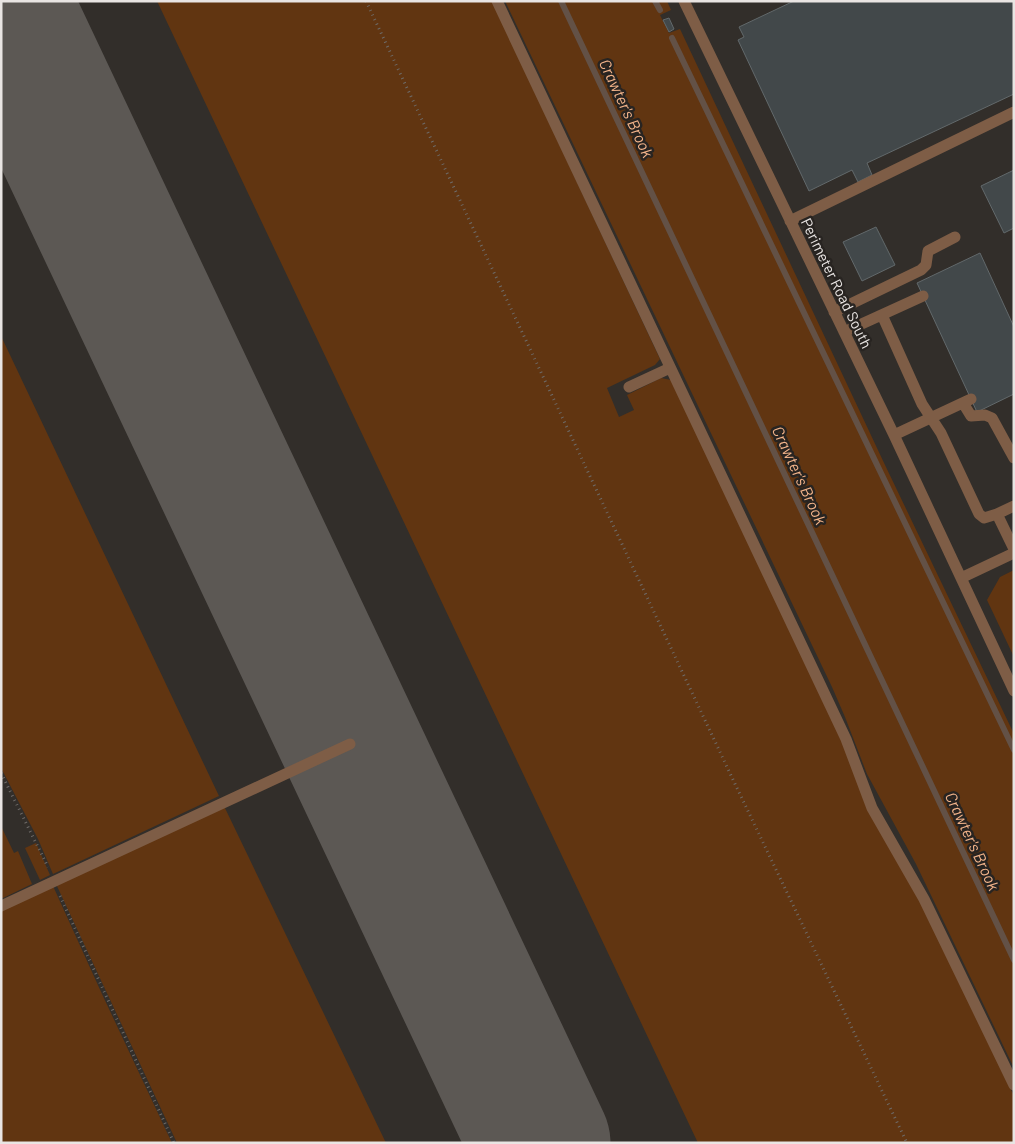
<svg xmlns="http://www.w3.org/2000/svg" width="1015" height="1144" viewBox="0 0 1015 1144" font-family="Barlow,sans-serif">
<rect width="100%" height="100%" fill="#322e2a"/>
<path fill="#613511" d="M157 1H492L660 359 655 365 607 388 619 417 634 410 627 395 661 378 671 380 901 864 961 984 1014 1096V1143H698Z
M505 1H667L671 10 660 15 669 33 680 29 885 465 1014 734V1068L916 864 867 774 845 717 832 687Z
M1 336 219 796 53 874 38 839 1 768Z
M1014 570V657L987 600 1000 577Z
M224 806 386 1143H177L56 884Z
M1 826 14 853 18 851 32 884 1 899Z
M36 843 50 875 40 880 25 848Z
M53 886 102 994 172 1143H1V910Z"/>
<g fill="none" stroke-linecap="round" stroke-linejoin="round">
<path stroke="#635146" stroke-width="6" d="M561 1 1014 960
M655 1 660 10
M672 38 1014 750"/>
<path stroke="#5c5854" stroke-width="56" d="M1 48 77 165"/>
<path stroke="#5c5854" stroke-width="141" d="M1 3 540 1143"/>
</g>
<path fill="#42484a" stroke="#62696b" d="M794 1H1014V94L867 163 872 175 858 182 852 170 809 191 738 40 744 37 739 27Z
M669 18 674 29 669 32 663 20Z
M1014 170V228L1004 233 981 186Z
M876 227 895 265 862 281 843 242Z
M980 253 1014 327V394L977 412 917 283Z"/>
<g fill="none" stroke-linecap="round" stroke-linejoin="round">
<path stroke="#6e6a67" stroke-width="3" stroke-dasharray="1 4" stroke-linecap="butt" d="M366 1 736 786 907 1143
M1 773 48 867
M60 896 174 1143"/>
<path stroke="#7e5d46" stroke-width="11" d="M497 1 846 739 872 808 924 899 1014 1085
M684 1 894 435 1014 691
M790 221 1014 112
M834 312 921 270 926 265 928 251 955 237
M882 315 922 404 941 433 979 514 984 518 997 514 1014 549
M844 332 923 296
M629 387 670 368
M963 403 971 416 985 415 992 418 1014 458
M894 435 971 399
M997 514 1014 506
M961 578 1014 553
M1 906 350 744"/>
</g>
<g text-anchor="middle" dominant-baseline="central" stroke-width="5" stroke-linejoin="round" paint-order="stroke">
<g font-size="15" fill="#e9e5e3" stroke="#282421">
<text transform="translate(837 283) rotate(64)">Perimeter Road South</text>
</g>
<g font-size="16" font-style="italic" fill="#f3b48a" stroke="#282421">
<text transform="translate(627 108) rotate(65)">Crawter's Brook</text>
<text transform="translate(800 475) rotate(65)">Crawter's Brook</text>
<text transform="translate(973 841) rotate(65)">Crawter's Brook</text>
</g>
</g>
<rect width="1015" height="1144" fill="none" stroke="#e9e5e3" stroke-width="5"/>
</svg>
